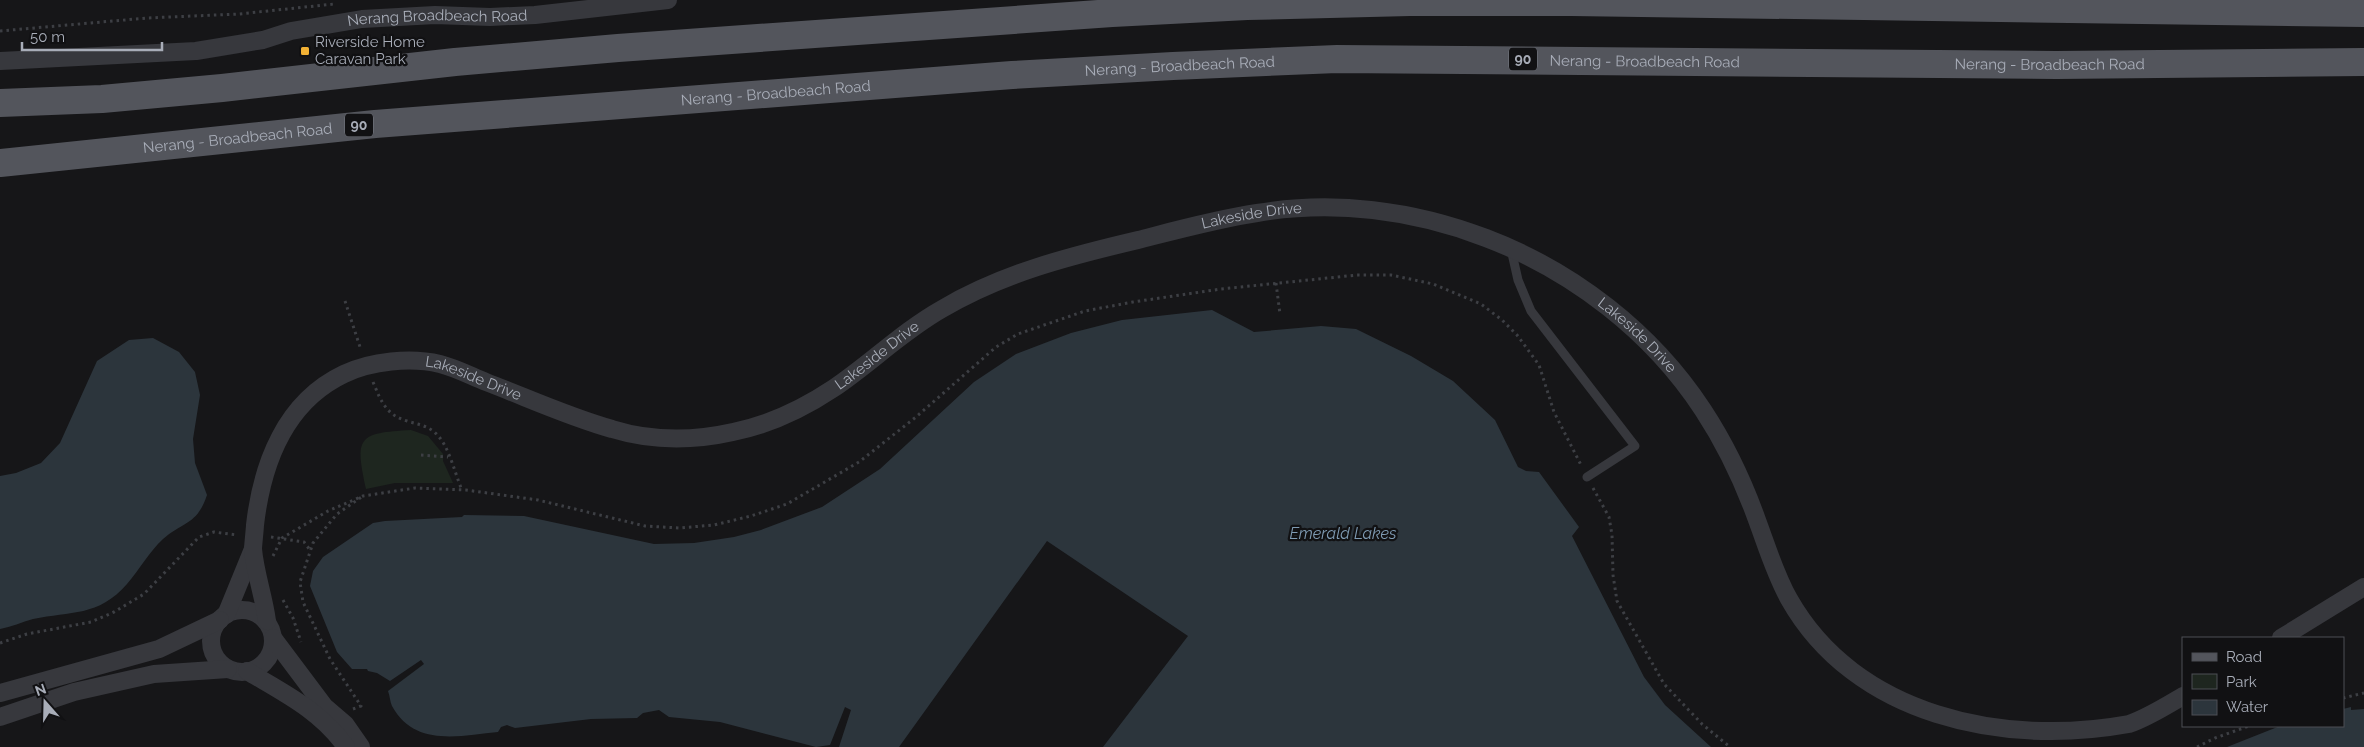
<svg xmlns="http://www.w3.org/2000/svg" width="2364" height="747" viewBox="0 0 2364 747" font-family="Raleway,sans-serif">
<rect width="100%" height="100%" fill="#161618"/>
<path fill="#1e261f" d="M411 430 428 436 443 454V461L453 483H395L366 489C355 437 357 433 411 430Z"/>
<path fill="#2c353c" d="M1212 310 1254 332 1321 326 1356 329 1411 356 1453 381 1495 420 1518 467 1526 471 1539 472 1579 527 1572 536 1644 677 1665 705 1711 747H1103L1188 636 1047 541 899 747H839L851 710 845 707 830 745 816 747 720 722 669 717 659 710 643 713 637 718 591 719 515 728 507 725 501 727 498 732C459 736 414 747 392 706 390 702 390 696 388 691L424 664 421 660 390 681 377 673 368 671 367 669H352L337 652 310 586 313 571 323 557 373 523 385 521 462 517 464 515 524 516 654 544 694 543 734 537 761 530 822 507 880 469 974 382 1016 354 1071 333 1122 320Z
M153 338 179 352 195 372 200 395 193 439 195 463 207 495C197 525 184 521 163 539 149 552 140 569 127 584 98 617 71 611 33 619 22 622 11 627 0 629V476L16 473 41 463 60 443 97 361 129 340Z
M2351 707V710L2364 709V747H2227L2280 726H2343V709Z"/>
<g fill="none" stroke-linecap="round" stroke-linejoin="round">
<path stroke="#3d3f44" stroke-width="3" stroke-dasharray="2.5 4" stroke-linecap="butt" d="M0 31 147 18 239 14 334 4
M1276 283 1280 314
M345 301 361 350
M373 382C381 401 386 415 407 421 416 424 425 425 433 431 449 443 454 472 462 490
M421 455 448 457
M1593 488 1609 517 1612 535 1613 575 1617 601 1664 684 1702 724 1730 747
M271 537 304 542 310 550
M273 556 282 538 328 511 363 496 415 488 466 490 538 500 645 526 679 528 714 525 751 516 787 504 859 462 916 417 996 347 1018 334 1085 311 1133 302 1221 289 1357 275H1391L1433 284 1481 304 1502 320 1517 335 1539 365 1554 412 1581 465
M283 600 293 618 301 642
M0 643 27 634 91 622 114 612 144 594 199 537 214 532 237 535
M2343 698 2364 693
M353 709 361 706 330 659 303 602 300 582 313 543 337 514 363 496
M2197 747 2215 738 2249 726"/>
<path stroke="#37383d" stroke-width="9" d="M1511 249 1518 280 1531 311 1635 446 1587 477"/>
<g stroke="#37383d" stroke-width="18">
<path id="s1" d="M0 61 196 51 263 40 291 31 362 19 435 15 490 17 535 15 668 0"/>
<circle cx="242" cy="641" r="31"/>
<path d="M226 615 253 549"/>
<path id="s2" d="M267 621C264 597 255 573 253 549 253 546 255 528 255 525 262 464 285 402 344 374 371 361 411 357 440 364 456 368 471 376 486 382 528 398 569 417 612 429 651 441 693 441 733 432 768 425 804 408 834 388 871 363 903 331 942 309 1003 273 1070 256 1138 240 1177 230 1217 219 1257 213 1334 200 1413 210 1486 238 1573 271 1652 332 1703 410 1726 445 1743 481 1757 520 1767 547 1775 574 1789 599 1855 716 2003 747 2129 724 2147 718 2166 706 2183 696"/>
<path d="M273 638 324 706 345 724 361 747"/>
<path d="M2281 638 2364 587"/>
<path d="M247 671C284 693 321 711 346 747"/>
<path d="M0 693 159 649 220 620"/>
<path d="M0 717 74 692 154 674 228 669"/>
</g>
<g stroke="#53555c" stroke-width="28">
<path d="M0 103 102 99 222 88 455 62 618 48 1112 13 1247 6 1410 2H1571L2364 13"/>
<path id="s3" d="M0 163 375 124 1012 75 1173 66 1337 59 2056 65 2364 62"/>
</g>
</g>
<rect fill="#f2b134" stroke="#111113" stroke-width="2" x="300" y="46" width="10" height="10" rx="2.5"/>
<g text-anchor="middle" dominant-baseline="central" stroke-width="4.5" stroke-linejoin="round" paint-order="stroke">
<g fill="#111113" stroke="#7b7e86" stroke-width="1">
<rect x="1509" y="47.5" width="28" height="23" rx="4"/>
<rect x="345" y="113.5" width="28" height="23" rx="4"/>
</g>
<g font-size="14" font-weight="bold" fill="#a8adb8">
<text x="1523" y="59">90</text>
<text x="359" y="125">90</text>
</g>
<g font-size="15" fill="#a8adb8" stroke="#111113">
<text stroke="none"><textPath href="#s1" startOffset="441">Nerang Broadbeach Road</textPath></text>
<text stroke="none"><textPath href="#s3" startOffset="1649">Nerang - Broadbeach Road</textPath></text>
<text stroke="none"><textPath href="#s3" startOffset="2054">Nerang - Broadbeach Road</textPath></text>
<text stroke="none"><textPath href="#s3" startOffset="1184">Nerang - Broadbeach Road</textPath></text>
<text stroke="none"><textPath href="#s3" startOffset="779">Nerang - Broadbeach Road</textPath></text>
<text stroke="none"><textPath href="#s3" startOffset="239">Nerang - Broadbeach Road</textPath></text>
<text stroke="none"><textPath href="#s2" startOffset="1255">Lakeside Drive</textPath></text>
<text stroke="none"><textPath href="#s2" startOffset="1675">Lakeside Drive</textPath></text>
<text stroke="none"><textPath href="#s2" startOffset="850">Lakeside Drive</textPath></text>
<text stroke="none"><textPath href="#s2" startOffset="415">Lakeside Drive</textPath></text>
</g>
<g font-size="15" fill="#a8adb8" stroke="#111113" text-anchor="start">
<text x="315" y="42">Riverside Home<tspan x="315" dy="17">Caravan Park</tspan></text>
</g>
<g font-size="16" font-style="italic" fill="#7f9bb3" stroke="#111113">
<text x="1343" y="533">Emerald Lakes</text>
</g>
</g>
<rect x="2182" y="637" width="162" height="90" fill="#111113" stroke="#4d4f55"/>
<rect x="2192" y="653" width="25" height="8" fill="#53555c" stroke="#4d4f55"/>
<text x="2226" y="662" font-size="15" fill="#a8adb8">Road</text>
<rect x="2192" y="674" width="25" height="15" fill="#1e261f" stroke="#4d4f55"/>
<text x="2226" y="687" font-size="15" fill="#a8adb8">Park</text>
<rect x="2192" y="700" width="25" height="15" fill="#2c353c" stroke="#4d4f55"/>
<text x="2226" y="712" font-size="15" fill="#a8adb8">Water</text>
<g transform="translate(45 702) rotate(340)" stroke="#111113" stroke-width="4" paint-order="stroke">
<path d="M0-4L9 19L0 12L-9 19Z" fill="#a8adb8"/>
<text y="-8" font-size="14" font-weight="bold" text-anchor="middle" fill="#a8adb8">N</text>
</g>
<path d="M22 42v8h140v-8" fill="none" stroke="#a8adb8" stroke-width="2.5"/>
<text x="30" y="42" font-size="15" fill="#a8adb8" stroke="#111113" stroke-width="4" paint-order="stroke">50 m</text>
</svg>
